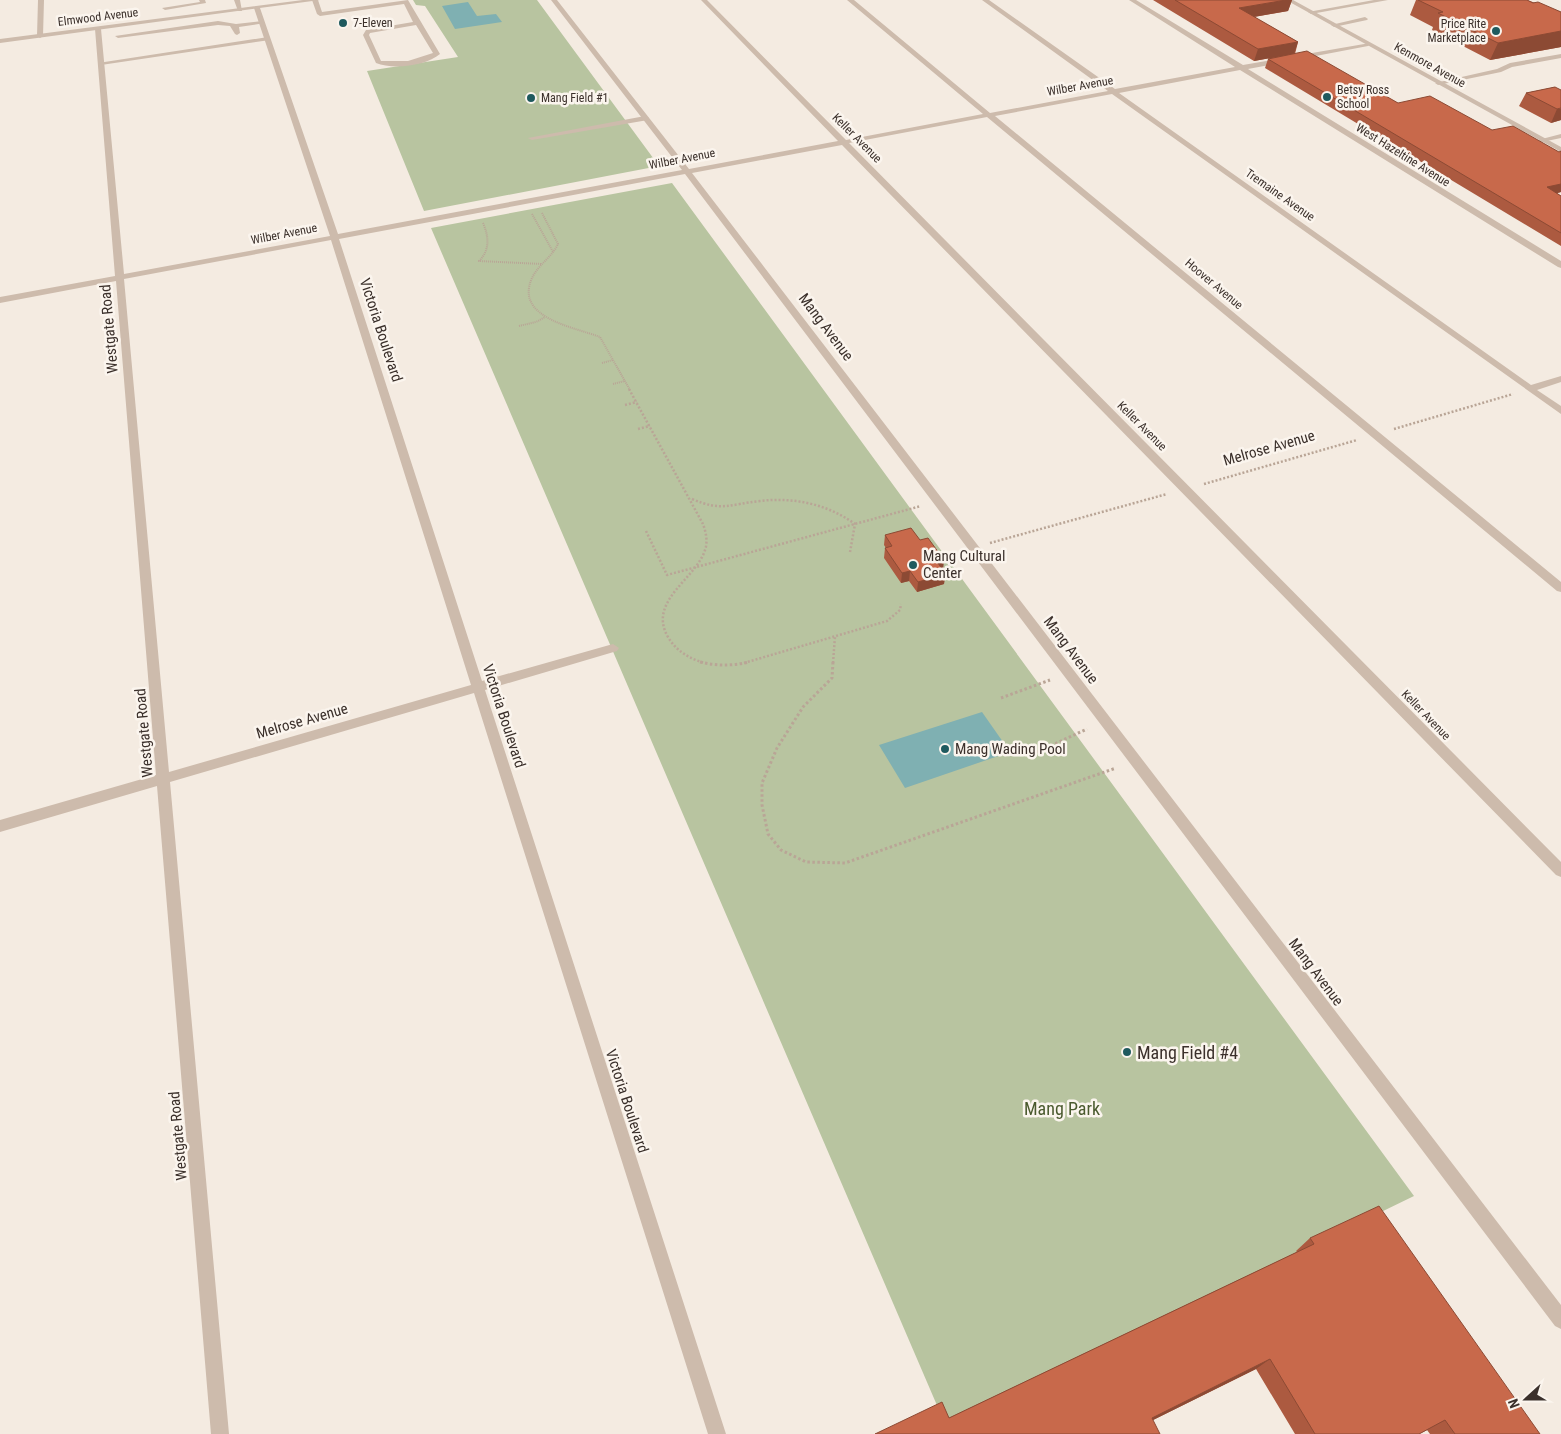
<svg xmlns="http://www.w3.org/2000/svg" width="1561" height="1434" viewBox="0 0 1561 1434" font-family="'Roboto Condensed',sans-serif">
<rect width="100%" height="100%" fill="#f4ebe1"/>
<path fill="#b8c4a0" d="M413 0H537L659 166 424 211 367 71 458 57 425 6 416 5Z
M672 183 1414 1196 945 1424 431 228Z"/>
<path fill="#7fb0b2" d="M468 2 477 16 496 14 502 22 455 29 442 6Z
M982 712 1010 752 905 788 879 745Z"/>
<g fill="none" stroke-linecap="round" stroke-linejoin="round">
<path stroke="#b9a596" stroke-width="2" stroke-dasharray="1 1" stroke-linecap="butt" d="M542 213 558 244C552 257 538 265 532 278 514 318 574 327 600 337L630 390
M532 214 553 252
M483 223C489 237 490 250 479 261L542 264
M519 326 536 322 545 317
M602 363 613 360
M613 384 625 381"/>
<path stroke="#b9a596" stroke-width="2.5" stroke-dasharray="2 2" stroke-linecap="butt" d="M629 389 703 524C706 532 708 542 705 550 696 579 647 601 668 637 676 651 690 659 705 663
M625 405 637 402
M638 429 650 426
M1394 429 1513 394
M1204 484 1357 440
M692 499C722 512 730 504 760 501 794 497 827 504 855 524L850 552
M646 531 667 575 921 506
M990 543 1167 494
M744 663 887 621 900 610 901 604
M833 663 835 636"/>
<path stroke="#b9a596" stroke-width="3" stroke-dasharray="2.5 2.5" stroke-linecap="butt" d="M700 662C717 666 732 666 749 662
M833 662 832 678 803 707 777 748 762 783V805L768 834 781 850 806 862 845 863 1116 768
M1001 698 1050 680
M1037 752 1087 729"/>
<path fill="#cdbbac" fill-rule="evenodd" d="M199 0H205L206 3 165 10 162 8 200 2Z
M312 0H318L322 12 408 0 440 54C426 66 393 70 376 63L363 35 366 30 413 22 404 4 320 16 317 14ZM416 25 433 53 408 61H381L369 35 370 33Z
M1365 17 1368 19 1367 20 1334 27 1331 25Z
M218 21 236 24 262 21 265 23 239 27 240 33 237 35 235 34 230 26 218 25 118 38 115 36Z
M268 37 270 38V40L101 65 98 63Z
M1561 54V58L1512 67 1501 72 1438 85 1435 83 1497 69 1510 63Z
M645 116 649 118 648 120 532 140 528 138Z"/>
<path fill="#cdbbac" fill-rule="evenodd" d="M38 0H44L43 36 40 38 37 36Z
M234 0H240L242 11H238Z
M551 0H557L689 169 838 141 701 0H707L846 140 983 114 847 0H854L990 113 1108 91 982 0H989L1115 89 1235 67 1129 0H1136L1243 65 1370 43 1371 44 1368 46 1248 69 1561 261V268L1558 267 1240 70 1119 93 1531 385 1561 376V382L1537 390 1561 406V414L1112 94 995 116 1561 582V592L1557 591 987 117 849 143 1561 862V877L1556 875 842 145 692 173 1561 1305V1329L1555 1326 685 174 339 239 482 681 613 644 619 648 617 651 485 690 726 1434H708L474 693 170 782 229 1434H211L157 786 0 832V820L156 775 116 281 0 303V297L115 276 95 29 98 27 101 29 124 274 330 236 254 8 257 6 260 8 338 234 682 170ZM331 240 471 685 169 772 124 279Z
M1374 0H1388L1311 14 1308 12Z
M1561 134V138L1542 142 1538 140Z"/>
<path fill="#cdbbac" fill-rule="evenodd" d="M303 0H320L0 43V39Z
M1286 0H1293L1561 147V152Z"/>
</g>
<path fill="#ac5a40" d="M1153 0H1292L1288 11 1254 17 1298 42 1295 54 1398 103 1492 130 1559 152 1561 151V192L1557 193 1561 196V246L1265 68 1268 59 1270 58 1254 61Z
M1416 0H1527L1561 12V47L1490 60 1432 30 1433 27 1410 15Z
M1555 87 1561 120 1551 123 1519 106 1526 93Z
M885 535 943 571 944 584 917 592 909 581 901 583 884 558 885 548H886L884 545Z
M1310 1238 1540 1434H1430L1427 1430 1419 1434H1295L1256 1369 1153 1420 949 1418 1297 1252 1296 1251Z"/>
<path fill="#8c4a34" d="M1286 0H1292L1288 11 1236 20 1239 8Z
M1561 31V47L1490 60 1498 43Z
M1298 42 1294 54 1254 61 1258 49Z
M1561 108V120L1551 123 1557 109Z
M1561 184V192L1543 197 1547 187Z
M944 560 943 571 937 562Z
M910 571 909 581 901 583 902 573Z
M946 574 944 584 917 592 918 582Z
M1270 1359 1256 1369 1141 1426 1152 1418Z"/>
<path fill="#c8694b" stroke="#8c4a34" d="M1175 0H1286L1239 8 1298 42 1258 49Z
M1418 0H1527L1533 3 1538 2 1561 12V31L1498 43 1438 13 1443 12Z
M1307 51 1398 103 1430 96 1492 130 1513 126 1559 152 1561 151V184L1547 187 1561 196V233L1268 59Z
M1555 87 1561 90V108L1557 109 1526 93Z
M911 528 920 540 928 538 944 560 937 562 946 574 918 582 910 571 902 573 885 548 892 546 885 535Z
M1379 1206 1540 1434H1455L1445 1420 1419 1434H1315L1270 1359 1152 1418 1160 1434H875L942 1402 949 1418 1314 1244 1310 1238Z"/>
<g fill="#1f5a5e" stroke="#fbf5ee" stroke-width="2">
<circle cx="343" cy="23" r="5"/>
<circle cx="1496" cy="31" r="5"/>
<circle cx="1327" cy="97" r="5"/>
<circle cx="531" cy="98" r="5"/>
<circle cx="913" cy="565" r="5"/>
<circle cx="945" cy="749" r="5"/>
<circle cx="1127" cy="1052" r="5"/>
</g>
<g text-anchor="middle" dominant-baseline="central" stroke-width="5" stroke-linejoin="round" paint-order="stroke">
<g font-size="12" fill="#3b302b" stroke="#fbf5ee">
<text transform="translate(98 17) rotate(-7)">Elmwood Avenue</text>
<text transform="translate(1430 65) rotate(29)">Kenmore Avenue</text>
<text transform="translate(1080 86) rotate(-10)">Wilber Avenue</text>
<text transform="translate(857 138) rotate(45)">Keller Avenue</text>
<text transform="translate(1403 155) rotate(32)">West Hazeltine Avenue</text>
<text transform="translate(682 159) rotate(-11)">Wilber Avenue</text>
<text transform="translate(1280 195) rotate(35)">Tremaine Avenue</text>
<text transform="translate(284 234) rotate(-11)">Wilber Avenue</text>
<text transform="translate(1214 284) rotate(40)">Hoover Avenue</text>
<text transform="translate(1142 426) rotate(45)">Keller Avenue</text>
<text transform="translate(1426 715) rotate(46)">Keller Avenue</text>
</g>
<g font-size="12" fill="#3b302b" stroke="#fbf5ee" text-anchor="start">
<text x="353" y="23">7-Eleven</text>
<text x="1486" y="24" text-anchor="end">Price Rite<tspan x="1486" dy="14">Marketplace</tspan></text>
<text x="1337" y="90">Betsy Ross<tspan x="1337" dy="14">School</tspan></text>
<text x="541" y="98">Mang Field #1</text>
</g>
<g font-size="15" fill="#3b302b" stroke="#fbf5ee">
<text transform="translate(826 327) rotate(53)">Mang Avenue</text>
<text transform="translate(109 329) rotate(-95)">Westgate Road</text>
<text transform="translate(381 330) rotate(72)">Victoria Boulevard</text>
<text transform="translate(1269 448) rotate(-16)">Melrose Avenue</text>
<text transform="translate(1071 650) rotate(53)">Mang Avenue</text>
<text transform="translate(504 716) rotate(72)">Victoria Boulevard</text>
<text transform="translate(302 721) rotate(-16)">Melrose Avenue</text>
<text transform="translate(144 733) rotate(-95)">Westgate Road</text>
<text transform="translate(1316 972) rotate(53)">Mang Avenue</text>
<text transform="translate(627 1101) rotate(72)">Victoria Boulevard</text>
<text transform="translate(178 1136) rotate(-95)">Westgate Road</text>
</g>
<g font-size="15" fill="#3b302b" stroke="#fbf5ee" text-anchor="start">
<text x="923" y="556">Mang Cultural<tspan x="923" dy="17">Center</tspan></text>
<text x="955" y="749">Mang Wading Pool</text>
</g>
<g font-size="18" fill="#3b302b" stroke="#fbf5ee" text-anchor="start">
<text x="1137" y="1052">Mang Field #4</text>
</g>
<g font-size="18" fill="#4a5a2e" stroke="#fbf5ee">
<text x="1062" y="1108">Mang Park</text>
</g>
</g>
<g transform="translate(1526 1399) rotate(249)" stroke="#fbf5ee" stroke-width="4" paint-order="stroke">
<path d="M0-4L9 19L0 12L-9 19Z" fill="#3b302b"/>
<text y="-8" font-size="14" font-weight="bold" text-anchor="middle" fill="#3b302b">N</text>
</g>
</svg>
